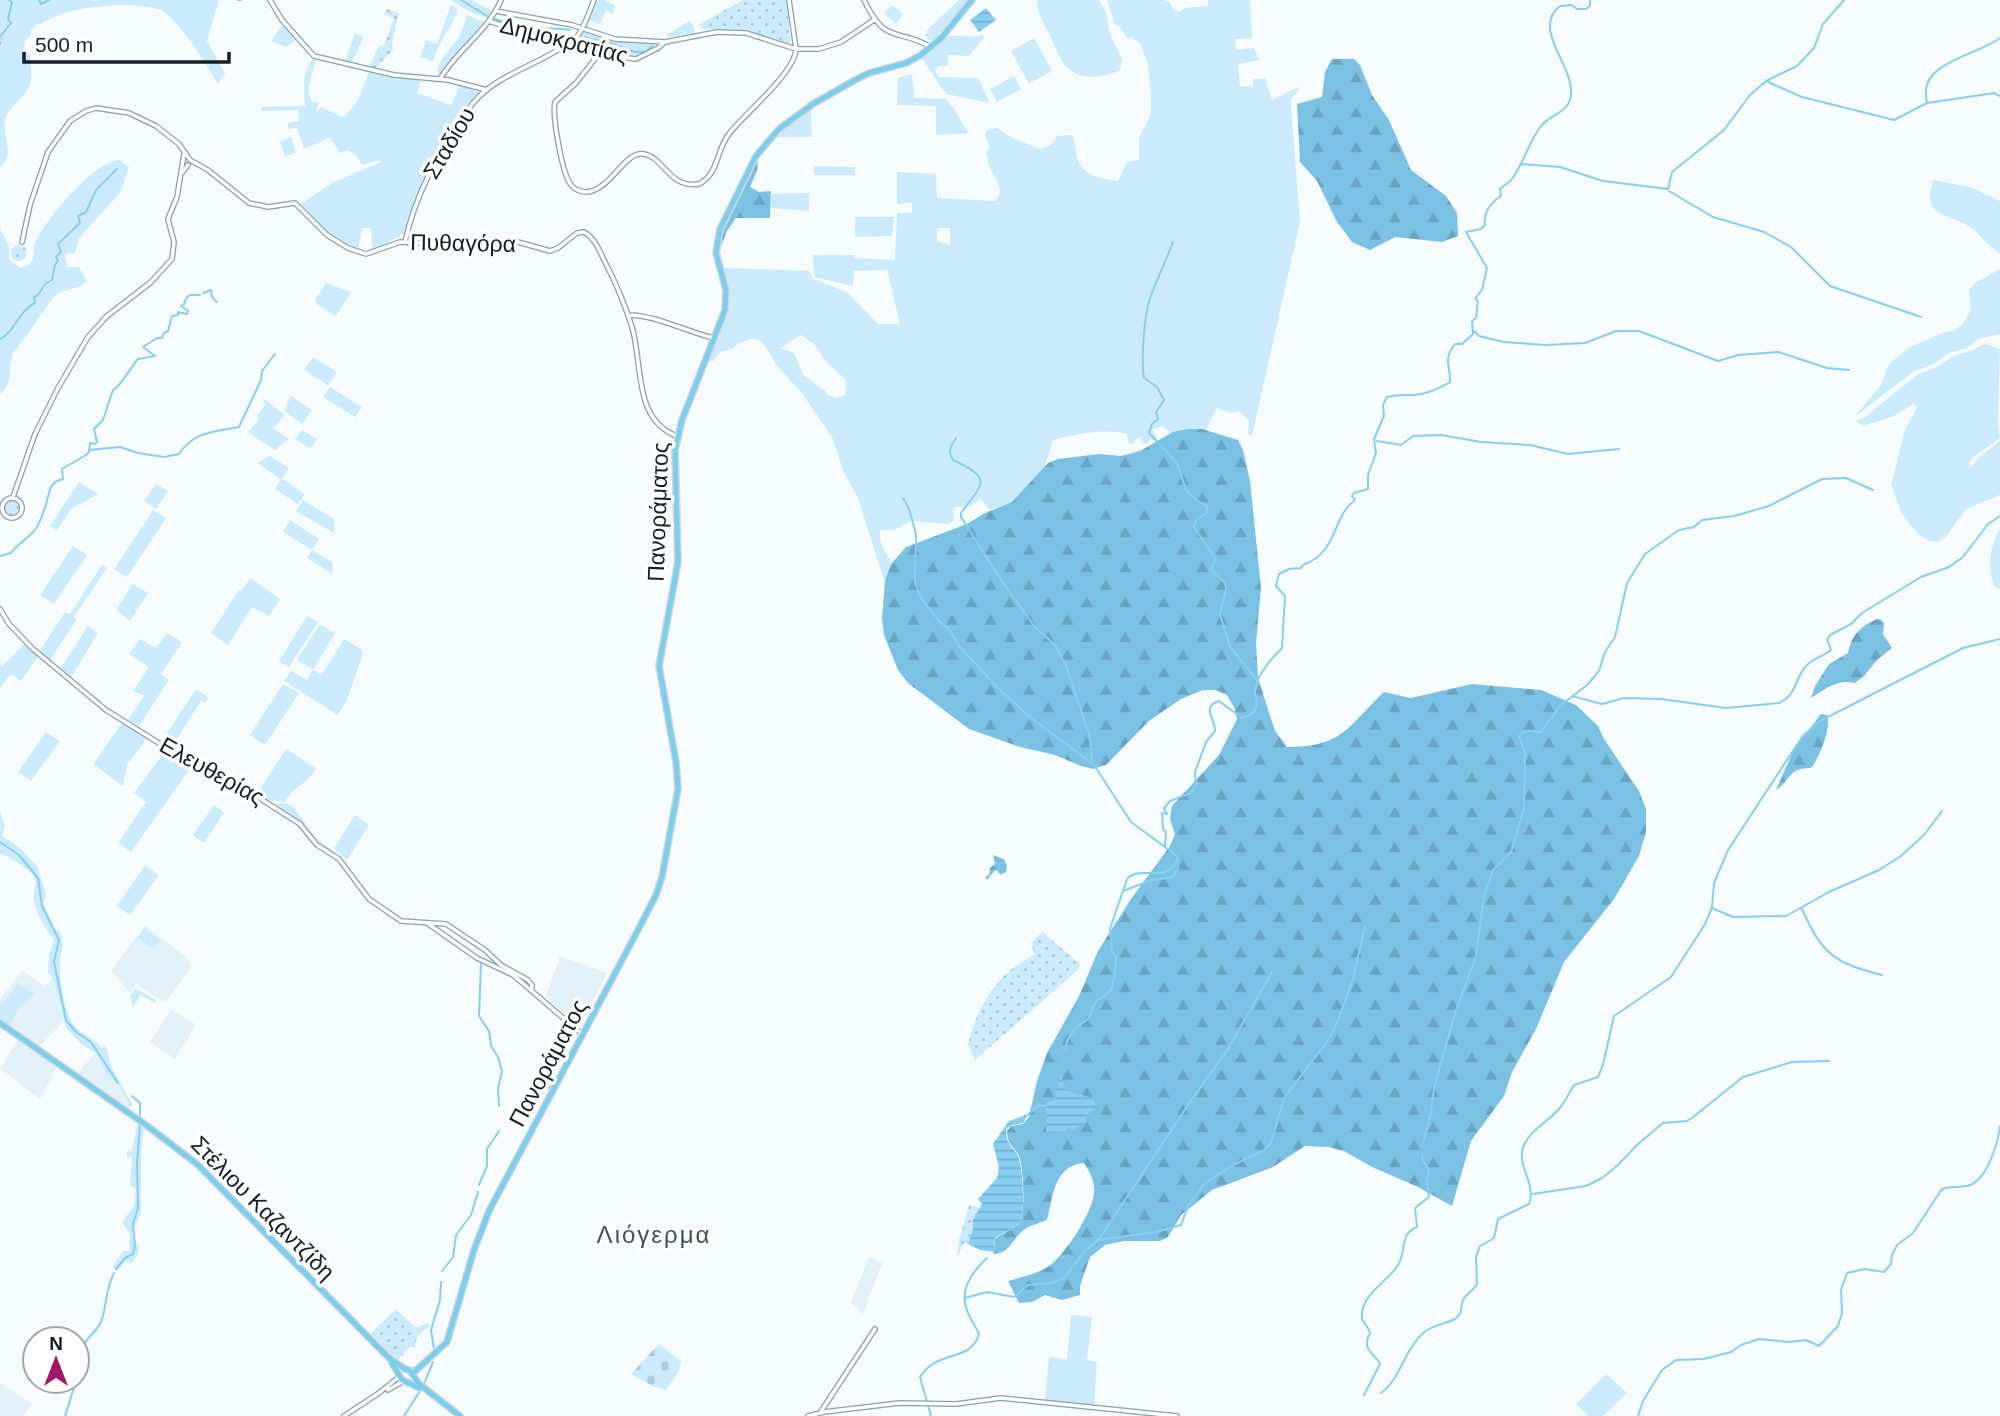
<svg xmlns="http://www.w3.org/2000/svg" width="2000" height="1416" viewBox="0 0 2000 1416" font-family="Arial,sans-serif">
<defs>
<pattern id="forest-firs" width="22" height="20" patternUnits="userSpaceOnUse" patternTransform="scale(1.75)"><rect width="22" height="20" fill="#7bc1e3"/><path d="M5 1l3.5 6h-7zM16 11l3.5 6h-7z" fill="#69a5c2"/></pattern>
<pattern id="cemetery-stones" width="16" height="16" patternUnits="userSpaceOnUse" patternTransform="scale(1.75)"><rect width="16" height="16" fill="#cbebfc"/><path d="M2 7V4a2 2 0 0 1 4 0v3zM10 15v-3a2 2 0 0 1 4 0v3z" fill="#adc9d8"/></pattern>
<pattern id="park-dots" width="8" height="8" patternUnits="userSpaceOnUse" patternTransform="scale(1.75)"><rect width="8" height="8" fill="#cbebfc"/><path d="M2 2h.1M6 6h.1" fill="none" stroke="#adc9d8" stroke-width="1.8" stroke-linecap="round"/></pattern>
<pattern id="water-rules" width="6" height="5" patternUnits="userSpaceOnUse" patternTransform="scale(1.75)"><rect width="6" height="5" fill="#87cef0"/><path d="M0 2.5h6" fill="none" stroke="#74b0ce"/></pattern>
</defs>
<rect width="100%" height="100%" fill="#f6fcff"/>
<path fill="#e2f1f8" d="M145 926 186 957 190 963 191 968 166 1001 160 1000 136 984 130 993 111 971Z
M560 956 607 973 580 1024H577L546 997Z
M22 970 45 986 53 979 63 1022 38 1048 0 1020V1000Z
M171 1009 196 1025 175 1059 150 1042Z
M19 1039 57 1066 40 1099 0 1068Z
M96 1053 106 1074 120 1086 130 1105V1110L76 1074Z
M869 1257 882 1263 863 1314 851 1302Z
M0 1383 32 1404 24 1416H0Z"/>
<path fill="#cbebfc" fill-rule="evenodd" d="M0 0H219L207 41 225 73 218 84C204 61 184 28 163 11 138 0 64 5 40 25L37 23 31 31V36L26 39 23 49 30 56C30 65 33 75 30 84 25 99 9 105 5 120 2 138 16 154 0 167Z
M451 0H471L494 12 487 17C473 15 463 8 451 0Z
M598 0H605L615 5 613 14 606 11 600 24 588 20Z
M959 0H968L934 40H928L925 35 928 29Z
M1037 0H1099L1106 12 1110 34 1122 59 1120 70C1101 79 1075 82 1062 61 1057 53 1054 44 1050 36 1044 23 1037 15 1037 0Z
M1107 0H1163L1170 2 1173 9 1180 12 1184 8 1208 6V0H1250L1252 38 1235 39 1236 50 1254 48 1259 60 1238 64 1240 87 1253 86V79L1265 78 1272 100 1298 87 1299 90 1291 99V105L1300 222 1252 436 1248 434 1249 421 1239 411 1231 413 1217 408 1205 432C1187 436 1177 441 1163 426L1152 429 1159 443 1150 439 1147 444H1142L1141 437 1136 439 1134 444H1129L1127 434C1103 428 1077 434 1053 440L1035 497 990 510 981 499 971 506 956 507 953 511 954 520 949 524 911 521 894 530H880C878 547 889 554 894 568 896 575 893 588 892 597L883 577 858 498 844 473 832 437 801 392 777 366 766 347 759 340 752 339 739 343 732 349 720 352 713 361 708 362C724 324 734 311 722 268L809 271 814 279 848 293 878 324H900L887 270 854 271 853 286 814 277 813 255H854L855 258 895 260 897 213H912V203L897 204V172L936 174 937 198 995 201C1006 191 996 181 991 170 988 165 988 158 986 152L990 148 985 137 987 130 997 128 1012 138 1041 149 1052 144 1057 136 1072 135C1076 143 1075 149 1077 157 1082 176 1102 179 1118 181L1127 162 1139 160V138L1151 114V96L1148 64 1140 44 1132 37 1128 39 1118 25H1115ZM937 228H950V245L937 241ZM801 335 814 344 827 363 846 380 845 395 837 398 827 395 826 391 804 376 794 353 780 348Z
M451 5 458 10C451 29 438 43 433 61L420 57 426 40 437 44Z
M893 5 903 14 896 24 884 13Z
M467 15 484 22 438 76C436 59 450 51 459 37 462 30 465 22 467 15Z
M690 21 695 29 694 33 668 37 667 34Z
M281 26H285L296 40 286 47 271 41Z
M584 30 614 40 651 42 655 46C632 66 604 49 579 40Z
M355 33 364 37 351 63 345 62Z
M983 35 984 38 969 56 948 55V66H939L935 70 939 77 978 78 990 103 946 94 921 57C928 52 935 42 943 38 955 32 970 39 983 35Z
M1034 38 1052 71 1029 84 1011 51Z
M313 58 316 61C312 75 304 91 313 103L319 102 316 109 318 111 321 107 344 117 358 100 369 72 397 78 421 80 417 93 451 105 460 85 479 92 427 171 403 234 372 251 371 228H362L358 250 326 231 301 204 332 183 381 162 379 160 362 165 356 155 347 150 340 153 330 137 304 149 297 128 288 129V123L299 121 298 110 261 111 262 107 305 106C304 89 301 73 313 58Z
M912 74 914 98 946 99 957 113 968 133 936 135V106L897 105 898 78Z
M1014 76 1021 89 997 102 990 89Z
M811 108 812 137H774Z
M291 137 296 153 285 156 280 141Z
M119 160 129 167 120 193 79 238 75 253 65 254 67 267H79L87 281C78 291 63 287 53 298L13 354C7 369 15 381 0 394V228L8 244 10 260 20 268C26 267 30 265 33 259 35 254 33 248 35 243 45 220 94 161 119 160Z
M814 166 855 167V175H814Z
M1933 180 1970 187 2000 201V253C1987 246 1979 232 1967 225 1956 218 1940 217 1933 207 1927 199 1931 189 1933 180Z
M809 193V211L771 208V194Z
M855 217H894L892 236 855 237Z
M2000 269V334L1978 339 1967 348 1949 353 1934 364 1913 372 1853 418 1881 385 1889 364 1908 348 1945 332 1953 331 1963 324 1971 309 1969 290 1976 282Z
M326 283 351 292 336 316 316 304 315 300Z
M1985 344 2000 349 1998 422 2000 438C1991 446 1971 455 1969 465L1972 467 1977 459 2000 441V495L1966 509 1946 537 1938 542 1929 541 1918 534 1902 514 1891 485 1905 430 1917 407 1913 404 1894 416 1863 426 1856 421 1865 417 1918 374 1935 368 1955 355 1965 353Z
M313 357 337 372 328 385 304 370Z
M330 387 362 407 355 417 323 397Z
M291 396 312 410 302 424 284 411Z
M263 398 285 415 273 428 289 439 275 450 248 432 258 420V414L265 405Z
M302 430 317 439 310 448 295 439Z
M270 456 289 468 282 479 305 494 298 504 275 489 281 479 257 463Z
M79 482 98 494 71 509 57 530 50 526Z
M156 484 168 491 156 509 144 501Z
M303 500 334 519V533L296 511Z
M153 510 166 518 127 577 114 569Z
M290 520 319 539 312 550 333 563 332 574 307 558 312 550 283 532Z
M2000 530V589L1994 586C1988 570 1989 543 2000 530Z
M73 546 87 555 54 604 40 595Z
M102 565 107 568 74 617 77 619 50 660 39 652 65 612 70 614Z
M250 578 280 599 269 616 252 607 228 645 211 633 239 590 242 591Z
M132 584 148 593 130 621 116 610Z
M307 616 318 622 289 667 279 661Z
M320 624 335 633 313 670 322 675 344 639 361 649 363 654 347 700 338 715 284 681 291 671 307 680 313 669 297 660Z
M88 626 98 633 70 679 60 669Z
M167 633 182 642 161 674 169 680 139 726 128 720 144 696 133 691 149 667 129 654 140 639 156 648Z
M26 643 39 655 21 681 11 674 0 688V661L2 666Z
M283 684 299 693 265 745 250 735Z
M196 689 209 698 205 703 201 701 171 748 161 742Z
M122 723 148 737 127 765 123 786 93 764Z
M46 732 60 741 31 781 18 772Z
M286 749 316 768C310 783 293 786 285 802L266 800 257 794Z
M166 750 192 766 131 852 118 843 146 802 134 793Z
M274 803 287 804 293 807 317 838 345 862 320 843 307 826Z
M214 805 224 813 204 843 193 835Z
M0 812 5 826 2 836 20 848 37 866 46 895 43 903 55 929 59 930C66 942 61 949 60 962 59 981 63 1006 72 1022 78 1034 94 1037 101 1048L106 1046 111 1066 132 1104 131 1108 120 1087 106 1074 96 1053 81 1044 66 1028 53 979 48 972 49 955 54 940C46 930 36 913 34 901 32 891 40 884 32 874 26 866 8 857 0 853Z
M355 815 369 825 347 860 334 848Z
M145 865 159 875 130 915 117 906Z
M144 928 160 940 153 949 138 938Z
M18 983 35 994 17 1011 10 1027 0 1020V1007Z
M135 988 156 1000 155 1003 140 995 133 1008 130 996Z
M138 1121 144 1126 141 1153V1213L134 1228 136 1243 139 1247 138 1255 132 1263 126 1261 117 1271 112 1267 123 1251H130L129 1232 122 1222 134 1206 136 1189 130 1185 132 1157 127 1158V1152L132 1150Z
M1071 1315 1092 1317 1087 1360 1097 1362 1094 1405 1045 1400 1049 1357 1067 1359Z
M1606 1374 1627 1393 1603 1416H1588L1576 1404Z"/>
<path fill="url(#forest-firs)" d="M1332 59H1354L1360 65 1372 95 1389 120 1411 170 1446 196 1457 213 1458 236 1442 242 1395 237 1370 250 1352 242 1337 222 1317 181 1300 162 1297 104 1322 97 1325 72Z
M758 158 757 171 750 187 759 192 771 191 770 218H736L727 231 722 244H719L724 228Z
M1188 429H1202L1238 440 1243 450 1250 481 1261 588 1256 643 1258 678 1275 731 1287 747C1343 747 1347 727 1384 692L1411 698 1472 684 1541 690 1576 705 1598 726 1604 739 1639 791 1646 809V832L1639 856 1614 899 1564 962 1536 1029 1512 1072 1504 1096 1471 1141 1452 1206 1418 1187 1372 1167 1344 1151 1328 1147 1305 1146 1273 1167 1212 1190 1181 1215 1168 1237 1160 1241H1124L1105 1245 1090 1257 1080 1286V1295L1062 1300 1045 1295 1032 1302 1019 1303 1008 1281C1021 1277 1037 1274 1049 1266 1064 1256 1093 1212 1094 1193 1095 1181 1090 1173 1084 1163 1053 1165 1053 1199 1047 1220 1040 1223 1031 1225 1025 1229 1012 1238 1011 1253 994 1254L995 1239C1003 1232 1017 1230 1021 1219 1025 1209 1024 1164 1018 1154 1012 1145 1007 1143 1007 1131L1011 1126 1023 1124 1029 1117 1037 1081 1047 1053 1079 996 1098 951 1131 899 1170 846 1175 834 1170 819 1172 806 1219 755 1237 719 1234 707 1226 694 1215 690H1203L1181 699 1149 721 1106 765 1093 769 1081 766 1055 755 1020 747 969 729 908 683 898 670 884 635 882 619 885 581 891 564 906 547 967 524 983 514 1012 502 1048 463 1058 459 1099 454 1121 456 1140 451 1173 432Z
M1877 619 1882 620 1884 624 1883 634 1892 648 1877 660 1864 676 1855 683C1837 679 1826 689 1811 698L1815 686 1829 664 1848 653C1852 634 1860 627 1877 619Z
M1821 714 1827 715C1832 727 1819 759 1811 768 1787 768 1792 780 1776 790L1794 749Z
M993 855 1004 859 1007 866 1006 872 1000 875 998 871 995 870 987 880 985 877 989 875 990 868 995 864Z"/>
<path fill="url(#cemetery-stones)" d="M659 1344 681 1361 679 1371 666 1390 652 1386 631 1374Z"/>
<path fill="url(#park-dots)" d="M743 0H786L791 45 742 30 704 29 698 25Z
M387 9 399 13 392 42 393 50 375 69 369 67 379 46 383 47 394 19 384 14Z
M11 253a8 8 0 1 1 16 0a8 8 0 1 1-16 0Z
M3 508a9 9 0 1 1 18 0a9 9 0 1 1-18 0Z
M1042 932 1080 964 1079 969 975 1060 968 1044C977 1007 999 970 1035 955L1031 943Z
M969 1205 981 1208C973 1220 975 1232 968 1244L964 1243 957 1258 959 1240Z
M396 1309 416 1328 427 1323 430 1326 418 1335 414 1348 410 1346 396 1362 371 1333Z"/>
<path fill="url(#water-rules)" d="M986 8 996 20 979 32 970 20Z
M1065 1049C1062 1061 1057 1086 1071 1092 1079 1095 1086 1095 1093 1099L1097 1107 1085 1116 1086 1122 1073 1130 1069 1126 1066 1131 1046 1132 1047 1111 1045 1109 1047 1102 1055 1100Z
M1028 1114 1023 1123 1011 1125 1006 1130C1006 1143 1011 1145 1017 1154 1023 1164 1025 1209 1021 1219 1017 1230 1003 1232 995 1238L994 1252 980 1250 968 1244 973 1229V1220L982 1204 978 1199 997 1178 999 1167 993 1144 1009 1121Z"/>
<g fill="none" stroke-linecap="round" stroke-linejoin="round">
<path stroke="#87cef0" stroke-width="2" d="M39 0 41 4 49 0
M238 0H241
M461 0 487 16
M494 19 505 22 511 19C526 33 552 26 570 30
M0 37 11 23 8 19 12 2 9 0
M584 37C592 40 598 40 607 42 624 46 625 53 646 52L652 46
M0 42V44
M1768 82 1802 97 1894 120 1927 103 1994 93 2000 96
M1927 102C1916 62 1977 56 2000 38
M1521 164 1560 167 1603 181 1668 189 1672 172 1724 130 1750 95 1766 81 1797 66 1814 48 1823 24 1844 0
M1669 191 1713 217 1764 232 1791 247 1830 286 1921 317
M1173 242C1166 261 1157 279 1150 298 1144 317 1141 359 1144 378L1157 387 1164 400 1156 412 1158 419 1152 424 1149 433 1177 463 1186 490 1196 500 1207 506V513L1196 520 1194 527 1216 559 1211 570 1225 583 1226 588 1220 614 1230 647 1258 681
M203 293 211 290 212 297 217 302
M1474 331 1479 336 1504 342 1545 345 1585 343 1616 331H1639L1718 361 1738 355 1778 352 1827 368 1849 370
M0 339C15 332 19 310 35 303L34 297 38 295 45 284 52 280 55 265 58 261 56 257 61 252 58 244 80 223 78 216 86 212 96 190 117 169
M956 438C951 446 947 451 953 460 994 479 983 483 961 513V517L1001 580 1034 626 1056 646 1067 668 1090 737 1092 761
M1377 441 1401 445 1413 436 1441 435 1481 442 1530 445 1568 454 1619 449
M89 450 120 447 138 453 164 457 179 454C194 431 214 432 239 427L261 380 262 371 275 354
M903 498 909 509 916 534 915 583 921 598 939 621 950 630 959 646 998 688 1031 718 1094 765 1131 822 1165 847
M0 556 11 553C18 543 34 535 38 525 41 519 44 511 46 504 50 493 48 482 63 479L62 469 86 455 89 452 90 443 95 444 97 442 94 429 103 420 113 390C122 385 130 368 138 359L155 356 143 347 157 338H162L164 333 168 331 172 316 178 315V312L187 314 188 311 181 306 184 304C187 294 190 294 200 295
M1572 696 1602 704 1624 698 1661 699 1726 708 1779 703C1796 696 1795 678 1806 666 1813 658 1824 656 1831 650L1827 640 1830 635 1851 624 1862 613 1921 577 1949 567 1963 557 1988 524 2000 516
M0 842 19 855 38 878 42 906 59 940 54 962 66 1020 76 1032 91 1042 118 1083
M1123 891 1149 881 1173 877 1178 869 1177 856 1165 847 1166 832 1163 829 1162 813 1167 814 1164 808 1170 801 1191 793 1196 785 1195 772 1206 742 1215 731C1215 718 1201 707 1219 701L1242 718C1248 716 1253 715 1256 708 1258 702 1255 697 1255 691 1256 675 1272 658 1282 648L1285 596 1276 586 1279 574 1289 569 1301 568 1303 565C1339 552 1332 516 1355 500L1352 496 1354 493 1368 489V475L1376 453 1374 439 1384 416 1383 405 1387 397C1398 394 1407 395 1416 395 1430 393 1439 388 1450 382 1451 365 1442 361 1455 344H1462L1473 334 1472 321 1476 318 1478 301 1475 299 1482 290 1487 268 1466 232 1481 229 1485 225C1483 213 1491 202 1501 196L1500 189C1504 185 1509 183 1512 179 1524 163 1529 141 1541 126 1552 113 1572 112 1571 91 1571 63 1532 28 1560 6L1572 5 1577 9H1586L1590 6V0
M1712 908 1733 917 1786 916 1829 892 1879 870 1901 856 1924 835 1942 811
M1802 909C1822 954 1834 963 1882 975
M481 964 479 1016 489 1031 491 1046 498 1057 502 1071 498 1088 499 1106
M1065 1049 1068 1039 1075 1029 1089 1018 1095 1003 1111 990 1115 975 1116 957 1112 951 1110 929 1127 879C1140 864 1165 885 1177 860
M132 1096 140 1103V1119
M518 1111 551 1086
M1026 1116 1039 1105 1046 1106
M1422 1147 1431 1113 1434 1088 1455 1013 1476 956 1484 896 1493 870 1511 852 1524 809 1525 753 1519 736 1526 731 1541 732 1560 706 1587 685 1599 671 1605 652 1615 637 1627 583 1645 554 1679 530 1694 527 1702 520 1734 516 1769 506 1822 479 1846 478 1873 490
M479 1185 487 1166V1149L499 1131
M1533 1194 1586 1186 1602 1178 1618 1165 1637 1145 1663 1123 1687 1121 1692 1118 1743 1077 1792 1062 1829 1061
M1099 1239 1190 1102 1228 1049 1272 972
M116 1269 125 1258 133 1254 135 1246 133 1224 138 1208 137 1163 140 1125
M442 1271 453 1257 456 1235 471 1215 478 1192
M965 1298 987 1292 1014 1297 1028 1285 1051 1283 1064 1278 1085 1251 1098 1240 1156 1232 1181 1225 1188 1206 1204 1184 1233 1165 1263 1151 1271 1143 1284 1098 1329 1039 1337 1023 1353 979 1365 926
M434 1349 431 1330 440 1300 441 1282
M77 1378C79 1368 79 1354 84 1345 88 1336 97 1331 101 1322 107 1306 105 1290 114 1273
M424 1384 433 1362
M1381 1393C1401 1378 1403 1353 1421 1335 1431 1325 1443 1325 1455 1319 1463 1314 1460 1308 1463 1300 1466 1294 1474 1290 1477 1284L1476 1257 1480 1246 1494 1238 1498 1219 1529 1204C1537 1183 1515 1165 1524 1145 1531 1129 1549 1121 1559 1109 1565 1102 1569 1093 1574 1085L1598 1077 1603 1065 1614 1016 1671 977 1705 924 1712 908 1714 883 1728 850 1802 737 1818 722 1963 648 2000 639
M1364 1395 1380 1364C1377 1357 1368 1353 1367 1345 1366 1329 1377 1341 1362 1319 1360 1294 1387 1283 1398 1265 1407 1250 1399 1234 1417 1227L1415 1208 1429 1197 1427 1182 1429 1169 1423 1161 1422 1154
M65 1416 76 1381
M404 1416 420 1391
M931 1416 920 1377C937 1349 971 1363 979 1334 976 1327 971 1320 968 1313 958 1291 971 1273 987 1258
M1638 1416 1643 1401 1662 1370 1676 1360 1704 1359 1731 1352 1741 1345 1759 1339 1789 1342 1806 1340 1819 1346 1838 1326 1842 1313 1841 1290 1847 1273 1865 1269 1884 1272 1891 1264 1892 1255 1897 1245 1913 1233 1942 1189C1951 1186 1962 1188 1970 1185 1988 1178 1998 1143 2000 1126"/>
<defs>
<path id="minor" d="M270 0 282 20 314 56 394 75 448 80 487 90
M864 0C886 46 896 27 931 47
M496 11 572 25 615 39 665 42
M489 21 509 28 570 38 621 57 636 59 658 48 665 42 717 32 746 33 796 49H819L841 42 874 20
M602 50 576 83 555 102C552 115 562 176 572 186 575 190 582 192 587 192 611 190 625 150 644 154 664 157 669 189 699 184 719 174 716 150 729 134 744 114 795 73 796 49L789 0
M440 79C457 50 488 31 501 0
M182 173 188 165
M22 242 30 205 48 152 70 121 86 111 96 108 129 113 156 126 179 144 190 160 208 170 249 203 268 207 295 203 327 235 348 248 366 254 400 242 465 246 518 242 550 251 558 248 577 233 584 232C595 238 600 252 605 262 616 283 625 305 632 327 643 364 633 420 677 436
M405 242C416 191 442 145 473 103 495 77 528 68 556 51 562 47 570 44 575 39 584 30 589 12 594 0
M628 315C655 315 685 331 713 338
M13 497 35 434 58 388 88 337 107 316 150 283 172 259 174 242 168 219 177 197 184 154
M2 508a10 10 0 1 1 20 0a10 10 0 1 1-20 0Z
M0 609 9 624 33 649 106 710 186 760 228 778 300 824 317 845 339 859 369 899 401 921 446 924 485 950 501 965 528 980 532 985V991
M427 923 477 958 513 975 582 1034
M388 1390 402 1382
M820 1413 875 1329
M344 1416 379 1393 400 1376
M808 1416 824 1412 899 1403 956 1404 1001 1398 1177 1416"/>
<path id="major" d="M0 1023 146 1125 197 1164 389 1358 405 1369
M392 1363 402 1380 420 1388
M406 1369 411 1371 418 1383 460 1416
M412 1374 447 1342 474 1250 489 1211 638 930 656 895 662 877 678 789 676 762 659 666 678 562 675 450 682 420 725 310 726 290 716 253 720 229 756 156 779 129 813 104 855 80 869 73 906 63 921 55 942 37 972 0"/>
</defs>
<use href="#minor" stroke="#85a0ae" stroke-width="6"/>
<use href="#major" stroke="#d5d6d7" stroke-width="8"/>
<use href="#minor" stroke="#fff" stroke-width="3.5"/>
<use href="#major" stroke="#7aceee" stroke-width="5"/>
</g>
<g text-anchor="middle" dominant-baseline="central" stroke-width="7" stroke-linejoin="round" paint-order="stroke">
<g font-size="23" fill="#141e23" stroke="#fff">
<text transform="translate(564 40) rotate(14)">Δημοκρατίας</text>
<text transform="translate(449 143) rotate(-59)">Σταδίου</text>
<text transform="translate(463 243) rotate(1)">Πυθαγόρα</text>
<text transform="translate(658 512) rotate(-88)">Πανοράματος</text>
<text transform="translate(212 771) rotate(29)">Ελευθερίας</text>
<text transform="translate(548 1063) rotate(-62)">Πανοράματος</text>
<text transform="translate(263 1208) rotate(45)">Στέλιου Καζαντζίδη</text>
</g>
<g font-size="24" letter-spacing="2" fill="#3a535f" stroke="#fff">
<text x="654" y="1234">Λιόγερμα</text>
</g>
</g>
<g transform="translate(56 1360)"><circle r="33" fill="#ffffff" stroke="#a1a5a7" stroke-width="2"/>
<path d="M0-5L12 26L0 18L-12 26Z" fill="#9e1867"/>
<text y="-10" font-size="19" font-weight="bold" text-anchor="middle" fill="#141e23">N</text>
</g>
<path d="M24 52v10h205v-10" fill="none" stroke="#141e23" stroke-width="3.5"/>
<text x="35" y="52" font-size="21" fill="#141e23" stroke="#ffffff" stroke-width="5" paint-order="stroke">500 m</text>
</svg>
